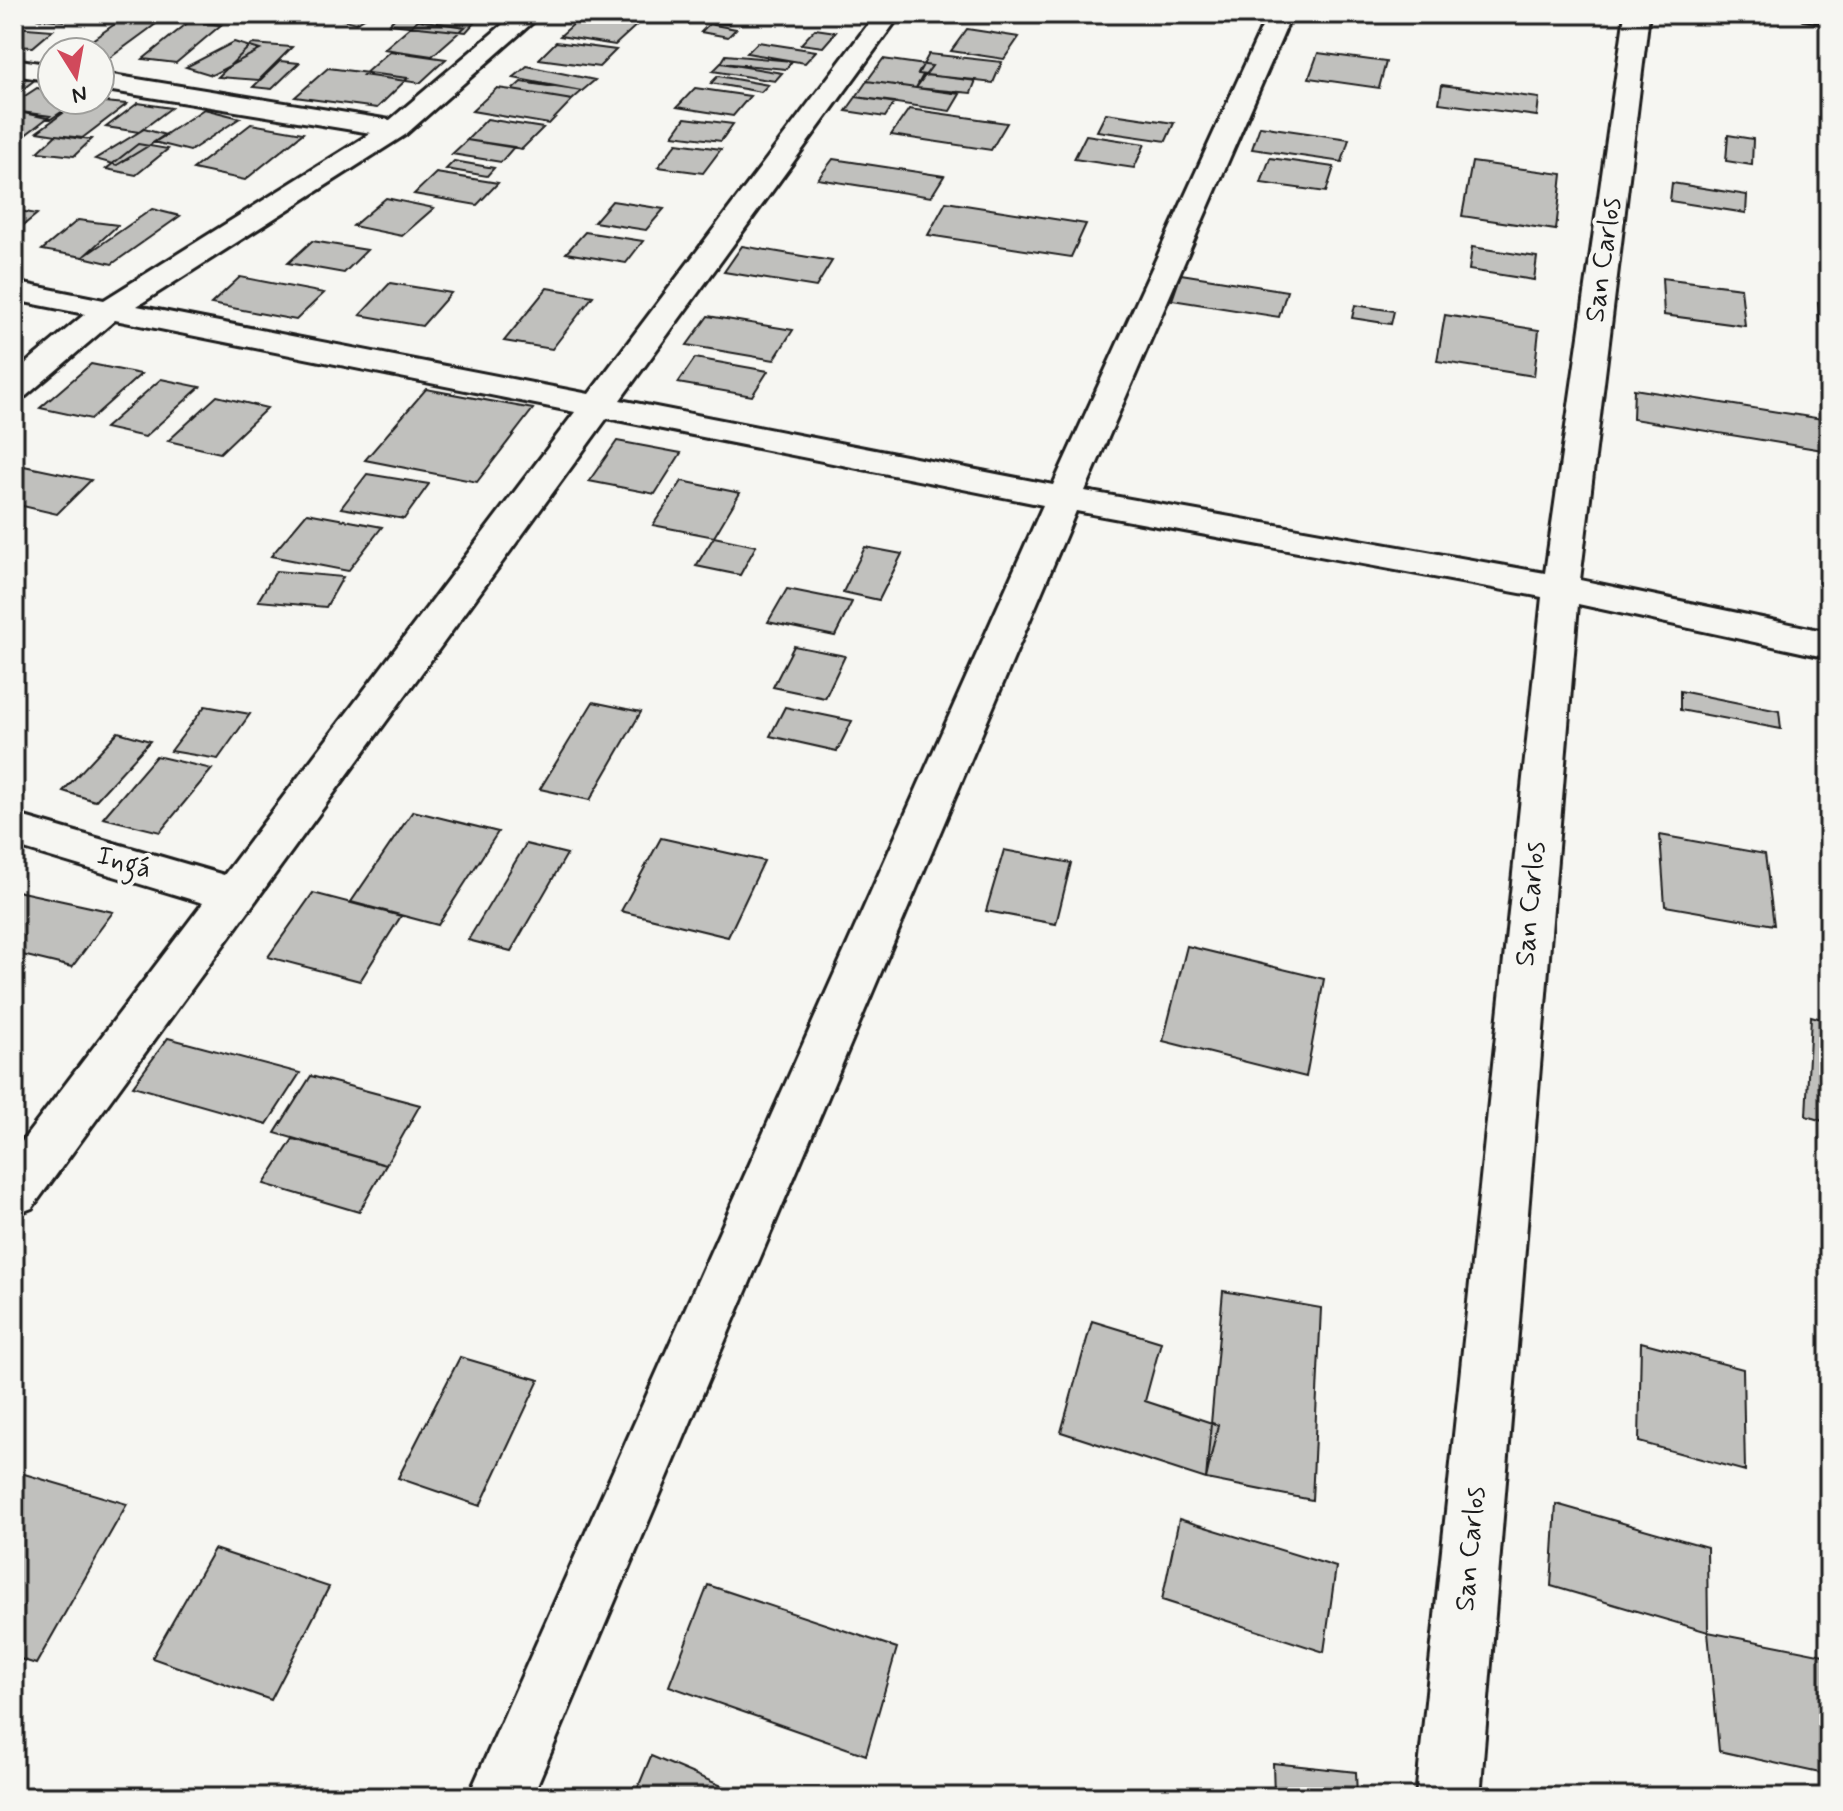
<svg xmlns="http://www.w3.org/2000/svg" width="1843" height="1811" viewBox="0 0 1843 1811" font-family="Mynerve,sans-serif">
<rect width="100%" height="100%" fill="#f6f6f2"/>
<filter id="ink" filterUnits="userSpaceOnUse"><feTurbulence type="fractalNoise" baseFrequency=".0125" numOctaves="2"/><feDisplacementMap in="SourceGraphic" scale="16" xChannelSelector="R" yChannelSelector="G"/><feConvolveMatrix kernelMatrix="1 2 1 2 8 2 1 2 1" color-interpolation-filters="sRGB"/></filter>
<g filter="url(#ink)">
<path fill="#c0c0bd" stroke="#1c1c1c" stroke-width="2" d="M17 14H73L64 21 15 16Z
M321 14H371L356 23Z
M399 14H482L466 32 389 24Z
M585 14 639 23 615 45 560 36Z
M706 14H734L728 24 701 22Z
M122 19 156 24 100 65V52H75Z
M418 20 465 27 432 56 384 49Z
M190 21 221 25 176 63 143 59Z
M709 24 736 29 728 37 701 32Z
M14 27 53 30 33 47 14 46Z
M815 29 836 32 823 47 801 44Z
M967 29 1019 37 1004 59 951 51Z
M234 42 260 50 212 75 186 67Z
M556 42 616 50 599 67 539 59Z
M758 42 816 51 805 63 747 53Z
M252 44 292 47 259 80 218 77Z
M390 51 446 59 420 83 363 75Z
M1318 53 1386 62 1379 88 1309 78Z
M929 54 1002 62 993 83 918 74Z
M726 55 792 61 786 69 721 63Z
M883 59 932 66 916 88 867 81Z
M280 61 299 63 272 89 253 87Z
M721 63 782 73 775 81 713 71Z
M527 66 595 80 582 91 513 78Z
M328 68 408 78 377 108 295 97Z
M923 75 976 80 971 93 916 88Z
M14 76 36 79 14 96Z
M718 76 768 85 761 92 711 83Z
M867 81 916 88 960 94 950 111 856 97Z
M521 82 582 91 572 100 512 90Z
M1442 85 1539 98 1537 116 1439 103Z
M37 88 52 91V100H79L51 119 14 111V103Z
M497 88 512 90 572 100 549 124 472 111Z
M695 88 750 96 733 116 677 107Z
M856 97 895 102 885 117 846 111Z
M81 100 127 104 81 139 37 132Z
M138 103 171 108 139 132 106 127Z
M204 109 240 118 190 151 154 142Z
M909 109 1007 123 991 150 891 135Z
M14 111 50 116 24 136 14 135Z
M1106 113 1174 123 1166 141 1097 131Z
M685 118 733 124 721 141 673 135Z
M487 119 543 128 522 149 467 140Z
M251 124 303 133 245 180 193 169Z
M1260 126 1349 139 1342 162 1252 149Z
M144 129 166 135 117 165 95 159Z
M56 135 92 139 74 156 38 152Z
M1086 135 1145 144 1134 168 1074 159Z
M1728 135 1753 139 1752 165 1726 161Z
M467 140 514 147 501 162 452 154Z
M677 143 721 149 703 173 658 167Z
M138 144 168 149 136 175 106 169Z
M1270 158 1334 167 1326 192 1261 183Z
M833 159 944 176 931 197 818 179Z
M454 161 494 168 487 176 446 169Z
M1472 162 1562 174 1556 230 1462 216Z
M436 173 498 183 477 205 414 194Z
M1672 183 1747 195 1746 213 1670 201Z
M386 198 434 208 402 236 353 226Z
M612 201 664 209 646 230 594 222Z
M946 202 1086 224 1071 257 928 235Z
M152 209 180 216 112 264 83 257Z
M14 210 37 214 14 233Z
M78 220 118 225 83 257 42 250Z
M585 232 643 241 626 263 566 253Z
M312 241 367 250 344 273 288 263Z
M742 246 832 261 816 287 724 272Z
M1472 247 1537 257 1534 280 1469 270Z
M1181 274 1287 291 1279 317 1172 300Z
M240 277 324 293 296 320 211 304Z
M1662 278 1741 288 1745 326 1664 315Z
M390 283 451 293 422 326 360 315Z
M547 288 593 296 552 349 504 341Z
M1818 302 1829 304V323L1819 322Z
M1355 305 1394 311 1391 324 1352 318Z
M1445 315 1539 330 1534 376 1437 361Z
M708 316 793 330 774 360 687 345Z
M695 358 768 371 752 396 678 383Z
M91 364 141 374 91 419 40 408Z
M161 379 200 387 145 437 105 428Z
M426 389 533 409 477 482 365 460Z
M1634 389 1829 420V451L1633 419Z
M217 396 267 408 220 453 168 441Z
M617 441 681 453 655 494 589 481Z
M19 465 91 480 57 514 14 504V470Z
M367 474 429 484 404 519 341 508Z
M682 481 740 493 714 537 653 525Z
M307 513 382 527 348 571 271 556Z
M714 537 756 546 740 575 696 566Z
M865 547 902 554 879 600 843 592Z
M276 571 343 577 326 607 258 601Z
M787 589 852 602 835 636 768 622Z
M794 646 845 656 825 698 773 687Z
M1680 691 1779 711 1781 729 1680 710Z
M593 702 641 712 590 800 540 789Z
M205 706 250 714 218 759 171 751Z
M785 707 852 721 837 751 770 736Z
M118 732 150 741 95 801 63 791Z
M156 756 212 769 160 832 103 818Z
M413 811 498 832 438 925 351 902Z
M1660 835 1765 854 1774 925 1665 906Z
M661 838 764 861 728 937 621 911Z
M526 844 567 854 511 951 468 940Z
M1004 850 1071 863 1056 924 986 911Z
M17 891 113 912 72 967 14 953V895Z
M313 893 401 916 360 981 268 957Z
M1187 946 1324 979 1306 1077 1163 1041Z
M1811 1016 1829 1021V1123L1806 1116Z
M168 1038 300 1073 267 1124 133 1086Z
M311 1076 420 1105 386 1165 275 1133Z
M293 1139 386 1165 359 1212 264 1184Z
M1223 1291 1321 1308 1312 1500 1206 1479Z
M1092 1321 1161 1342 1145 1401 1218 1425 1206 1479 1061 1432Z
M1641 1342 1743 1369 1745 1471 1639 1442Z
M460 1357 539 1380 480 1506 398 1478Z
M14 1471 127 1504 36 1664 14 1657Z
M1556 1504 1707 1547 1708 1632 1551 1586Z
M1179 1519 1336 1567 1324 1652 1162 1600Z
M214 1549 329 1587 271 1700 152 1658Z
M708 1585 897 1648 866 1755 669 1686Z
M1708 1632 1829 1656V1775L1719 1751Z
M651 1756 748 1797H634Z
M1273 1763 1356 1772 1357 1797H1274Z"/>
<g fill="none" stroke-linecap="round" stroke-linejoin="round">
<defs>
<path id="street" d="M515 14H542L405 135 137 306 589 394 876 14H901L620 400 1053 485 1268 14H1292L1085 491 1545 573 1625 14H1649L1580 580 1829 632V658L1578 604 1480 1797H1416L1542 597 1076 511 532 1797H468L1043 505 607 418 32 1208 14 1215V1152L203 903 14 846V814L224 875 575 412 115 320 26 396 14 399V373L85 314 14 300V282L104 300 371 133 100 89V73L390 120Z
M1800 14H1829V23L1803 19Z
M14 59 52 65V81L14 75Z"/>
</defs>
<use href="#street" stroke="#1c1c1c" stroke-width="6"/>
<use href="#street" fill="#f6f6f2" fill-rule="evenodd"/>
</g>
</g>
<g text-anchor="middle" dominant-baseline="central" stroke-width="8" stroke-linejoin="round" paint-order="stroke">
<g font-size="28" fill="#1c1c1c" stroke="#f6f6f2">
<text transform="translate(1604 260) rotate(-82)">San Carlos</text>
<text transform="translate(124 863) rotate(16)">Ingá</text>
<text transform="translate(1531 904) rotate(-85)">San Carlos</text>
<text transform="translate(1471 1549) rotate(-85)">San Carlos</text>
</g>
</g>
<rect width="1843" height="1811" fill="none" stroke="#f6f6f2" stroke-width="48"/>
<rect x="24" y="24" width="1795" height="1763" fill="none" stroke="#1c1c1c" stroke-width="3" filter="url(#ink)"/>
<g transform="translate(76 76) rotate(169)"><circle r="38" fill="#f6f6f2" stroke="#9f9f9c" stroke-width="2"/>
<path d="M0-6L14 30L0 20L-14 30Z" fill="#d1495b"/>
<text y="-12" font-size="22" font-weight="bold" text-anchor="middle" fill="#1c1c1c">N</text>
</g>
</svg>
